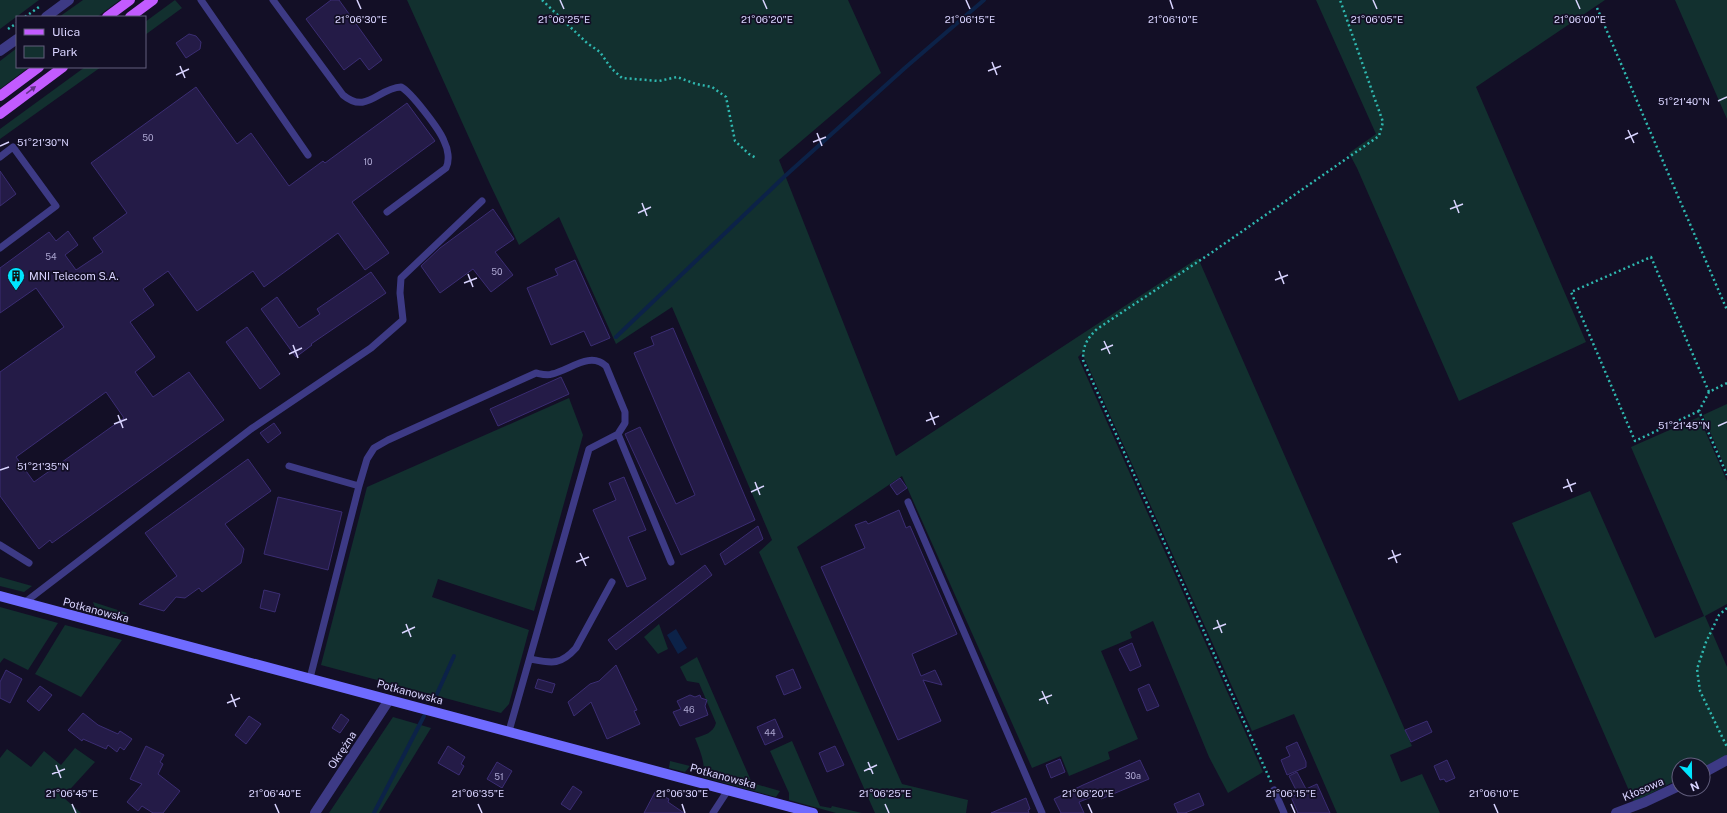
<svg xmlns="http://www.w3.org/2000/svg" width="1727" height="813" viewBox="0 0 1727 813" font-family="'Public Sans',sans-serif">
<rect width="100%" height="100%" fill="#130f26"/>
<path fill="#12302f" d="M0 0H39L0 29Z
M83 0H120L97 17H59Z
M175 0 182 8 145 35V22Z
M407 0H848L881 73 779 160 896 456 1198 258 1412 746 1390 755 1401 782 1422 774 1440 813H1337L1294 714 1252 731 1082 353 1078 357 1263 772 1228 793 1209 757 1153 621 1130 632 1132 638 1101 651 1138 739 1108 752 1110 759 1069 776 1061 756 1032 768 902 476 797 547 902 784 968 800 966 813H875L759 552 772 540 672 307 616 344 559 217 519 245 489 182Z
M1316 0H1605L1476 87 1586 342 1459 401 1357 168 1349 153 1376 134Z
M1675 0H1727V119Z
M17 48V67H29L0 89V61Z
M85 67H101L0 139V129Z
M569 398 583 435 534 611 438 579 432 597 529 630 509 704 501 713 321 665 367 487Z
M1727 404V472L1703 415Z
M1699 417 1727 481V604L1705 616 1727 667V755L1703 767V765H1679V779L1634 802 1512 523 1590 491 1655 638 1704 616 1631 447Z
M0 577 32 586 24 592 0 586Z
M93 602 127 613 118 620 110 619V617L97 613Z
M0 607 58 623 28 670 4 658 0 663Z
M659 624 668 649 658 654 644 637Z
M65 625 122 640 81 697 35 674Z
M697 657 752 783 780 791 776 797 703 777C706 763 700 751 695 738 705 735 713 733 716 723L699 683 687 681 680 667Z
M393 717 431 728 379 813H329Z
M792 741 820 806 831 808 832 806 862 813H836L789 800V793L770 751Z
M75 748 95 762 63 797 81 813H0V758L7 749 31 767 44 751 61 765Z
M670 761 690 766 685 772 669 768Z"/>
<path fill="#0c2248" d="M676 629 687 648 678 654 667 635Z"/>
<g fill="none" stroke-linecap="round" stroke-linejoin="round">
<path stroke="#0c2248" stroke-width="4" d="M616 337 785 176 906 67 984 0
M436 696 454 656
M374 813 424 716"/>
</g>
<path fill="#241b47" stroke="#3b2d73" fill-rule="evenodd" d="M331 0H339L382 60 369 70 360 58 344 70 306 19Z
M189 34 196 36 201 42 200 49 186 58 176 43Z
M196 87 237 144 251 133 289 186 323 161 325 163 407 103 435 141 352 202 389 253 365 270 338 233 264 287 253 271 197 311 168 271 143 289 154 305 130 322 155 357 135 372 153 397 189 372 224 420 52 543 50 540 39 549 0 496V372L64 327 36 288 0 313V268L49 232 56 241 68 231 78 245 65 255 76 270 103 252 93 238 127 213 91 163ZM106 392 124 418 34 482 16 457Z
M0 171 16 194 0 206Z
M493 209 514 239 495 252 513 275 491 292 473 269 440 293 421 266 440 248Z
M575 260 610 338 591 346 584 331 551 345 527 288 558 275 555 269Z
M371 272 386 293 311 344 312 345 296 357 261 309 277 297 299 328 320 314 317 309Z
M247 327 280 374 260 389 226 342Z
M673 328 755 520 681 555 625 434 640 427 676 504 695 495 634 353 654 345 651 337Z
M561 377 569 394 498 426 490 409Z
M274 423 281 433 268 443 260 433Z
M248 459 271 491 225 524 244 549 241 563 202 592 199 588 185 598 176 597 164 611 139 604 177 576 145 533Z
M624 477 646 530 628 537 646 579 627 587 593 510 616 500 609 483Z
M900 478 907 488 897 495 890 485Z
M278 497 342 512 328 570 264 554Z
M899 510 906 528 910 526 957 634 912 654 921 676 935 670 942 685 923 680 941 721 898 740 821 567 865 548 855 525 866 521 868 524Z
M758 526 763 539 725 565 720 554Z
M705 565 712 575 616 650 608 640Z
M264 590 280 594 275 612 260 608Z
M1132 643 1141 666 1130 671 1119 649Z
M616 665 637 710 634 711 640 724 607 739 591 702 574 716 568 702 590 684 599 681Z
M793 669 801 688 784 695 776 676Z
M6 670 22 679 10 703 0 698V682Z
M538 679 555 684 552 693 535 688Z
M1149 684 1159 706 1147 711 1138 689Z
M40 686 52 695 39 711 27 701Z
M690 695 695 697 700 695 701 698 707 700 705 706 708 715 680 726 673 712 681 709 677 701Z
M83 713 98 725 118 734 120 731 132 739 124 750 120 747 117 752 108 745 106 749 83 739 82 741 68 730Z
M341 714 349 720 340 733 332 728Z
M249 716 261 724 246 744 235 735Z
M775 719 783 737 765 745 757 727Z
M1427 721 1432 732 1411 742 1405 730Z
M1297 742 1306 762V767L1287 775 1281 760 1290 756 1286 747Z
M146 746 164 755 160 762 163 764 158 774 180 791 163 813H153L142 806 138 811 127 802 142 784 130 779Z
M448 746 465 757 461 764 464 766 459 775 438 763Z
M835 746 844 765 827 772 819 753Z
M1060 759 1065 772 1051 778 1046 765Z
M1140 760 1149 779 1101 799 1099 794 1079 802 1084 813H1061L1054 799 1083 785Z
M1447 760 1455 778 1446 782 1444 779 1440 780 1434 766Z
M497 762 512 771 502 788 487 779Z
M1297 772 1306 789 1317 784 1330 813H1298L1291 797 1298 794 1289 776Z
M573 786 582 792 570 810 561 804Z
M655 792 669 799 668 802 684 813H644Z
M1199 793 1204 805 1185 813H1178L1174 804Z
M1026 798 1030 809 1028 810 1029 813H991Z"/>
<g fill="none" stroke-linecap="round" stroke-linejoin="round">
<path stroke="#2fb8b0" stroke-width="2.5" stroke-dasharray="2 3" stroke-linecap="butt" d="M542 0 587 43 600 52 611 68 622 78 659 81 677 77 696 84 712 87 726 97 735 141 749 154 756 158
M1597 8 1727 310
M25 17 39 7
M8 29 17 23
M1727 383 1709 392 1699 411 1727 475
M1699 411 1635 441 1571 292 1651 257 1709 392
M1727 608 1719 615 1706 642 1697 669 1700 691 1727 747
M1271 782 1083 360C1083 345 1087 339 1097 329L1211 253 1379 136 1383 122 1340 0"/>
<path stroke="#3d3a85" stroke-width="7" d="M201 0 308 155
M273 0 343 95C367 115 378 88 401 87 411 92 440 130 444 141 448 149 450 160 446 168L387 212
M0 157 13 147 56 206 0 248
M618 434 671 562
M289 466 359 486 310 678
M359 486 367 459 374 448 388 440 536 373C541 374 547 376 552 374 570 370 590 351 606 366L625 412V423L618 434 589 449 509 731
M908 502 1042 813
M0 545 29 563
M24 603 251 429 371 348 403 320 400 293 401 278 482 201
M530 659C551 663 560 666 576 648L612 582
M1274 790 1284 813
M713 813 728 790"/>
<path stroke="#3d3a85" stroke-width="10" d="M46 17 69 0
M0 51 17 39
M1703 773 1727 760
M315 813 389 700
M1616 813 1645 802 1679 786"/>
<path stroke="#6f6bff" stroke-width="10" d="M0 596 813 813"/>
<path stroke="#c25bff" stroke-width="10" d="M107 17 130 0
M130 17 153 0
M0 96 39 67
M0 114 63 67"/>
</g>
<defs><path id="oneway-solid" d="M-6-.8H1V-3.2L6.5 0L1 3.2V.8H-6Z"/></defs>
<use fill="#623188" href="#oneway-solid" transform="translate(31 90) rotate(-37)"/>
<path fill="none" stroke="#d9d4ff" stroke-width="1.5" d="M357 0 361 9M560 0 564 9M763 0 767 9M966 0 970 9M1170 0 1173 9M1373 0 1377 9M1576 0 1580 9M992 62 997 75M180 66 185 78M988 71 1001 66M176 75 189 69M1718 101 1727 97M1628 130 1634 143M817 133 822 146M1625 139 1638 133M813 142 826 137M0 146 9 142M1454 200 1459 213M642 203 647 216M1450 209 1463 204M638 213 651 207M1279 271 1284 284M468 274 473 287M1275 280 1288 275M464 283 477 278M1104 341 1110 354M293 345 298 358M1101 350 1113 345M289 354 302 348M930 412 935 425M118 415 123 428M926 421 939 416M114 424 127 419M1718 426 1727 422M0 470 9 467M1567 479 1572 492M755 482 760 495M1563 488 1576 483M751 492 764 486M1392 550 1397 563M580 553 586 566M1388 559 1401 554M576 562 589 557M1217 620 1222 633M406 624 411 637M1213 629 1226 624M402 633 415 627M1042 691 1048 704M231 694 236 707M1039 700 1052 695M227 703 240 698M868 762 873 774M56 765 61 778M864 771 877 765M52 774 65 769M72 804 76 813M275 804 279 813M478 804 482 813M682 804 685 813M885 804 889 813M1088 804 1092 813M1291 804 1295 813M1494 804 1498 813"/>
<defs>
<symbol id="building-pin" viewBox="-11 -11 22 30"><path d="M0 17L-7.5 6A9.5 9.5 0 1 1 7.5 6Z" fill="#00e5ff" stroke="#130f26"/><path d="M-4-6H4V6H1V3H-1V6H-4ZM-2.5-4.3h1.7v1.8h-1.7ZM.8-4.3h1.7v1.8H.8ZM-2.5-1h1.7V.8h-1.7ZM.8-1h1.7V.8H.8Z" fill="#111"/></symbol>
</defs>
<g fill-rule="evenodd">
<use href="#building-pin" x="6" y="266" width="20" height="27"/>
</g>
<g text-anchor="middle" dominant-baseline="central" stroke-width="3.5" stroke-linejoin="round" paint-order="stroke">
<g font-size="9" fill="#aca6d1">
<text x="148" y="137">50</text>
<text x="368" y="161">10</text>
<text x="51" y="256">54</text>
<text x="497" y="271">50</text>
<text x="689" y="709">46</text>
<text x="770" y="732">44</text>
<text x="1133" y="775">30a</text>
<text x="499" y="776">51</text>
</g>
<g font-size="11" fill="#d9d4ff" stroke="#130f26" text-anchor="start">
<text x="29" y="276">MNI Telecom S.A.</text>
</g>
<g font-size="11" fill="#d9d4ff" stroke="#130f26">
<text transform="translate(96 610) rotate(15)">Potkanowska</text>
<text transform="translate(410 692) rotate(15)">Potkanowska</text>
<text transform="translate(342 750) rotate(-57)">Okrężna</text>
<text transform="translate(723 776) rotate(15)">Potkanowska</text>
<text transform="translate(1643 789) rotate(-23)">Kłosowa</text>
</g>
</g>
<g font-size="10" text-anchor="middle" fill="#d9d4ff" stroke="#130f26" stroke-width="3.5" stroke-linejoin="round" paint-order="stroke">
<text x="361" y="23">21°06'30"E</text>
<text x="564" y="23">21°06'25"E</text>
<text x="767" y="23">21°06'20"E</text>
<text x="970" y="23">21°06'15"E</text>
<text x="1173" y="23">21°06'10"E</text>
<text x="1580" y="23">21°06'00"E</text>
<text x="1377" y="23">21°06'05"E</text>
<text x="1684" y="105">51°21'40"N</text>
<text x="43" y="146">51°21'30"N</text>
<text x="1684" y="429">51°21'45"N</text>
<text x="43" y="470">51°21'35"N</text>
<text x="72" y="797">21°06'45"E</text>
<text x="275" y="797">21°06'40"E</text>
<text x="478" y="797">21°06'35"E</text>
<text x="682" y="797">21°06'30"E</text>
<text x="885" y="797">21°06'25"E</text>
<text x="1088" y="797">21°06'20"E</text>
<text x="1291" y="797">21°06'15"E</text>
<text x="1494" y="797">21°06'10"E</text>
</g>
<rect x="16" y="16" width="130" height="52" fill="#130f26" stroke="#625e7d"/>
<rect x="24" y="29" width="20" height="6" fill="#c25bff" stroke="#625e7d"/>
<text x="52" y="36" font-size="12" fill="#d9d4ff">Ulica</text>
<rect x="24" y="46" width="20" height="12" fill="#12302f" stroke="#625e7d"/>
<text x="52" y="56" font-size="12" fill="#d9d4ff">Park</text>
<g transform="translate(1691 777) rotate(158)"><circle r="19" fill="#130f26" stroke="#625e7d"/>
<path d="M0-3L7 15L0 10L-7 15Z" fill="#00e5ff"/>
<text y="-6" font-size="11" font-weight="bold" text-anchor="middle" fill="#d9d4ff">N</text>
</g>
</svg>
